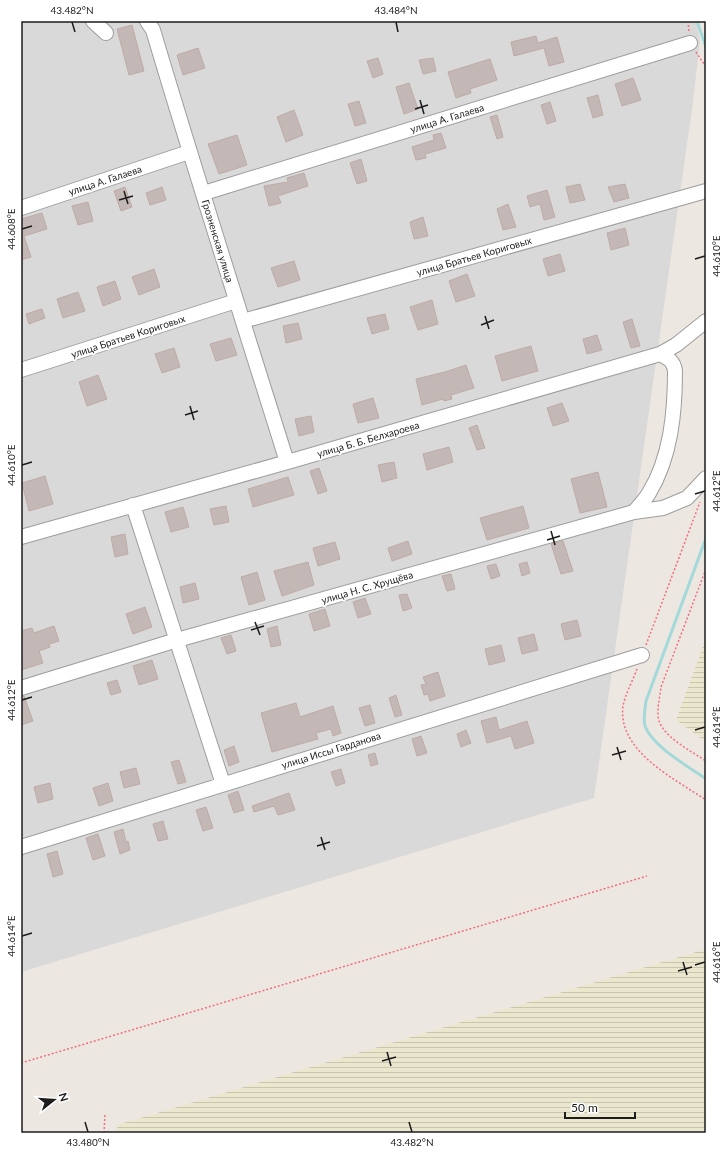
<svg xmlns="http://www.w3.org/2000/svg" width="727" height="1154" viewBox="0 0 727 1154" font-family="Lato,sans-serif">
<defs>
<pattern id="farmland-rules" width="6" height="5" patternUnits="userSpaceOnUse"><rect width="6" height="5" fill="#ebe7ce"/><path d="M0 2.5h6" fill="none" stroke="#c9c6b0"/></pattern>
</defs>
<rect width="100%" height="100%" fill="#ede7e2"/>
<path fill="#dad9d9" d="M21 21H697L700 41 693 102 594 798 21 972Z"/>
<path fill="url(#farmland-rules)" d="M706 638V742L676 720Z
M706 949V1133H118L117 1125Z"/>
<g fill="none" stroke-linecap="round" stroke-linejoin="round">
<path stroke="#a4d9d9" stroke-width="3" d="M697 21 706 47
M706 538 646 701C645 709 643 718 645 726 652 746 689 767 706 779"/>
</g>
<path fill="#c4b8b6" stroke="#beaba5" d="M132 25 144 71 129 75 117 29Z
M536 36 538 43 557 37 564 62 549 66 544 48 514 56 511 42Z
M198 48 205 68 183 75 177 55Z
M378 58 383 74 373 78 367 61Z
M433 58 436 71 423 74 419 60Z
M490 59 497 80 470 89 471 93 456 98 448 72Z
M633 78 641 100 622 106 615 84Z
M409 83 418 109 404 114 396 87Z
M598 95 603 115 593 118 587 98Z
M359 101 366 123 355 126 348 104Z
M550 102 556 121 547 124 541 105Z
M294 110 303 135 286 142 277 117Z
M497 115 503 137 497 139 490 117Z
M441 133 446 148 425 154 426 158 416 160 412 147 434 140 433 135Z
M237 135 247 165 219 174 208 144Z
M361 159 367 181 357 184 350 163Z
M304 173 308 186 278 196 281 203 269 206 264 186 288 182 287 178Z
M580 184 585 200 570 203 566 187Z
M625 184 629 198 614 202 608 187Z
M125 187 132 207 121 211 114 191Z
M162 187 166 200 150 205 146 193Z
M547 190 555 217 544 220 540 204 530 207 527 196Z
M88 202 93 221 78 225 72 206Z
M508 204 516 227 503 230 497 209Z
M42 213 47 229 24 236 31 257 21 260V219Z
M423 217 428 236 414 239 410 222Z
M625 228 629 245 611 250 607 233Z
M560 254 565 271 548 276 543 259Z
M294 261 300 280 278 287 271 268Z
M154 269 160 287 139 295 132 277Z
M467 274 475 296 456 302 449 281Z
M115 281 121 299 103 306 97 287Z
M78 292 85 311 63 318 57 299Z
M432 300 438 324 418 330 410 307Z
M42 309 45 318 29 324 26 314Z
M385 314 389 329 372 334 367 318Z
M632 319 640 346 631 348 623 322Z
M298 323 302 339 286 343 283 326Z
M597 335 602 350 587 354 583 339Z
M231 338 237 355 216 361 210 344Z
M531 346 538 371 502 381 495 356Z
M174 348 180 367 162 373 155 354Z
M466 365 474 388 451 395 452 399 444 401 443 399 422 405 416 379 445 372Z
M98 375 107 399 87 406 79 382Z
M373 398 379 418 358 423 353 404Z
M562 403 569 421 553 426 547 408Z
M311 416 314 432 299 436 295 419Z
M477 425 485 448 477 450 469 428Z
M449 447 453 462 427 470 423 454Z
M394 462 397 478 382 482 378 465Z
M319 468 327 491 318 494 310 471Z
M598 472 607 507 580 513 571 479Z
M45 476 53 504 29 511 22 483Z
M288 477 294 495 253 507 248 489Z
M226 506 229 522 214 525 210 509Z
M523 506 529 528 487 540 480 518Z
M183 507 189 527 171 532 165 512Z
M125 534 128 554 115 557 111 537Z
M408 541 412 554 392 561 388 548Z
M563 541 573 571 561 574 551 544Z
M335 542 340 559 318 566 313 548Z
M308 562 314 585 282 596 274 571Z
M527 562 530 573 522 576 519 564Z
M496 564 500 576 491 579 487 566Z
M257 572 265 600 249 605 241 577Z
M451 574 455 589 447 591 442 576Z
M195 583 199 599 183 603 180 587Z
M407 594 412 608 403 611 399 595Z
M365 598 371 614 358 618 353 602Z
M145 607 152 627 133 634 126 614Z
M325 609 330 626 314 631 309 614Z
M577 620 581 636 565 640 561 624Z
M54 626 59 641 49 644 50 647 39 651 43 663 21 670V631L32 628 34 633Z
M277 626 281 645 271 647 267 629Z
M534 634 538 650 522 654 518 638Z
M231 635 236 651 227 654 221 638Z
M501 645 505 661 489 665 485 649Z
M152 660 158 679 139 685 133 666Z
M438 672 445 696 430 701 428 694 424 695 421 685 426 684 423 677Z
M117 680 121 692 111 695 107 683Z
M396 695 402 715 395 717 389 698Z
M21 696H24L33 721 21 725Z
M296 703 300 717 333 706 341 733 333 736 331 729 316 733 318 739 272 752 261 713Z
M370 705 375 723 365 726 359 708Z
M496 717 499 730 527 721 534 743 515 749 511 736 487 743 481 721Z
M466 730 471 743 461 747 457 734Z
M421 736 427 753 417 756 412 739Z
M234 746 239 762 229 766 224 750Z
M375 753 378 764 371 766 368 755Z
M179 760 186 782 178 784 171 762Z
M136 768 140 784 124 788 120 772Z
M341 769 345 783 336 786 331 772Z
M50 783 53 799 38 803 34 787Z
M108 783 113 801 99 806 93 788Z
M238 791 244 810 234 813 228 795Z
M289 793 295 810 278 815 274 806 254 812 252 806Z
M206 807 213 828 203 831 196 810Z
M163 821 168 839 158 841 153 824Z
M123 829 126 842 128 841 130 850 120 854 114 832Z
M98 834 105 856 93 860 86 838Z
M57 851 63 874 53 877 47 854Z"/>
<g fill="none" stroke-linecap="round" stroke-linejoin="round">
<defs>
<path id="minor" d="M93 21 106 33
M147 21 153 30C196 175 242 318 287 462
M204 193 690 43
M21 208 189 152
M243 321 706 191
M21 370 236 301
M133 505 223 784
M634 512C639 506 645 500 649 493 671 457 675 412 675 371 674 361 668 358 660 354
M21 537 291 461 660 354 676 345 706 321
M21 688 177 640 634 512 663 508 687 498 706 478
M21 847 642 655"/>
</defs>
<use href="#minor" stroke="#9d9d9d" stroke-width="16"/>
<path stroke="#f36d7d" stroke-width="1.5" stroke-dasharray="2 2" stroke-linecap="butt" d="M688 21 689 32
M696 52 706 67
M706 569 661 687C660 697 656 711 659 721 665 738 691 751 706 761
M646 645 700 502
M637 669C633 680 625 695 623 706 617 751 675 779 706 800
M21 1063 647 876
M104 1133 105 1113"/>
<use href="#minor" stroke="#fff" stroke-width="14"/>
</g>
<path fill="none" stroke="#1c1c1c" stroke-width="1.5" d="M72 22 75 32M396 22 398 32M420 100 424 114M415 109 428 105M124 191 128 204M119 200 133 196M22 229 32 226M695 259 705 256M485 316 489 329M481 325 494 320M190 406 194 420M185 415 198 411M22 465 32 462M695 494 705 491M551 531 555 545M547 540 560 536M255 622 260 635M251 630 264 626M22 700 32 697M695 730 705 727M617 747 621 760M612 755 626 751M321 837 325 850M317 846 330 842M22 936 32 933M683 962 687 975M695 965 705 962M678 971 692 967M387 1052 391 1066M382 1061 396 1057M85 1122 88 1132M409 1122 412 1132"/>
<g text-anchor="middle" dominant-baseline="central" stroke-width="3.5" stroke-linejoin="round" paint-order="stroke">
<g font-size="10" fill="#1c1c1c" stroke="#fff">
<text transform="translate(447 118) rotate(-17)">улица А. Галаева</text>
<text transform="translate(105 180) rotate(-18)">улица А. Галаева</text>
<text transform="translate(218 241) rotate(73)">Грозненская улица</text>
<text transform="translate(474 256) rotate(-16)">улица Братьев Кориговых</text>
<text transform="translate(128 336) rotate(-18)">улица Братьев Кориговых</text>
<text transform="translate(368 439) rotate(-16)">улица Б. Б. Белхароева</text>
<text transform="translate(367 587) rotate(-16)">улица Н. С. Хрущёва</text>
<text transform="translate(331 750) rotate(-17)">улица Иссы Гарданова</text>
</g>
</g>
<rect width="727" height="1154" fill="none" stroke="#ffffff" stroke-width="44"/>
<g transform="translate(54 1100) rotate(73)" stroke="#ffffff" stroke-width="3" paint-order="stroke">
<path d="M0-3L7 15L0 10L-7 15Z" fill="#1c1c1c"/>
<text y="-6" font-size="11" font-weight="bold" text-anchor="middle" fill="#1c1c1c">N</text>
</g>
<path d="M565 1112v6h70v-6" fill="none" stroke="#1c1c1c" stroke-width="2"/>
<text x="571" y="1112" font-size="12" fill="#1c1c1c" stroke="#ffffff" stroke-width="3" paint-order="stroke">50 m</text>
<rect x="22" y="22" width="683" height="1110" fill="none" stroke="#1c1c1c" stroke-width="1.5"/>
<g font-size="10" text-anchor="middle" fill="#1c1c1c">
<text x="72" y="14">43.482°N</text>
<text x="396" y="14">43.484°N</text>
<text transform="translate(11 229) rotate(-90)" y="4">44.608°E</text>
<text transform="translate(716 256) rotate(-90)" y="4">44.610°E</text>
<text transform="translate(11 465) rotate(-90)" y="4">44.610°E</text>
<text transform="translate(716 491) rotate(-90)" y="4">44.612°E</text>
<text transform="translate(11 700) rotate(-90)" y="4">44.612°E</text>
<text transform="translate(716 727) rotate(-90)" y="4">44.614°E</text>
<text transform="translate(11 936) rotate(-90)" y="4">44.614°E</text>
<text transform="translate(716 962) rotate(-90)" y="4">44.616°E</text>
<text x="88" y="1146">43.480°N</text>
<text x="412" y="1146">43.482°N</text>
</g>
</svg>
